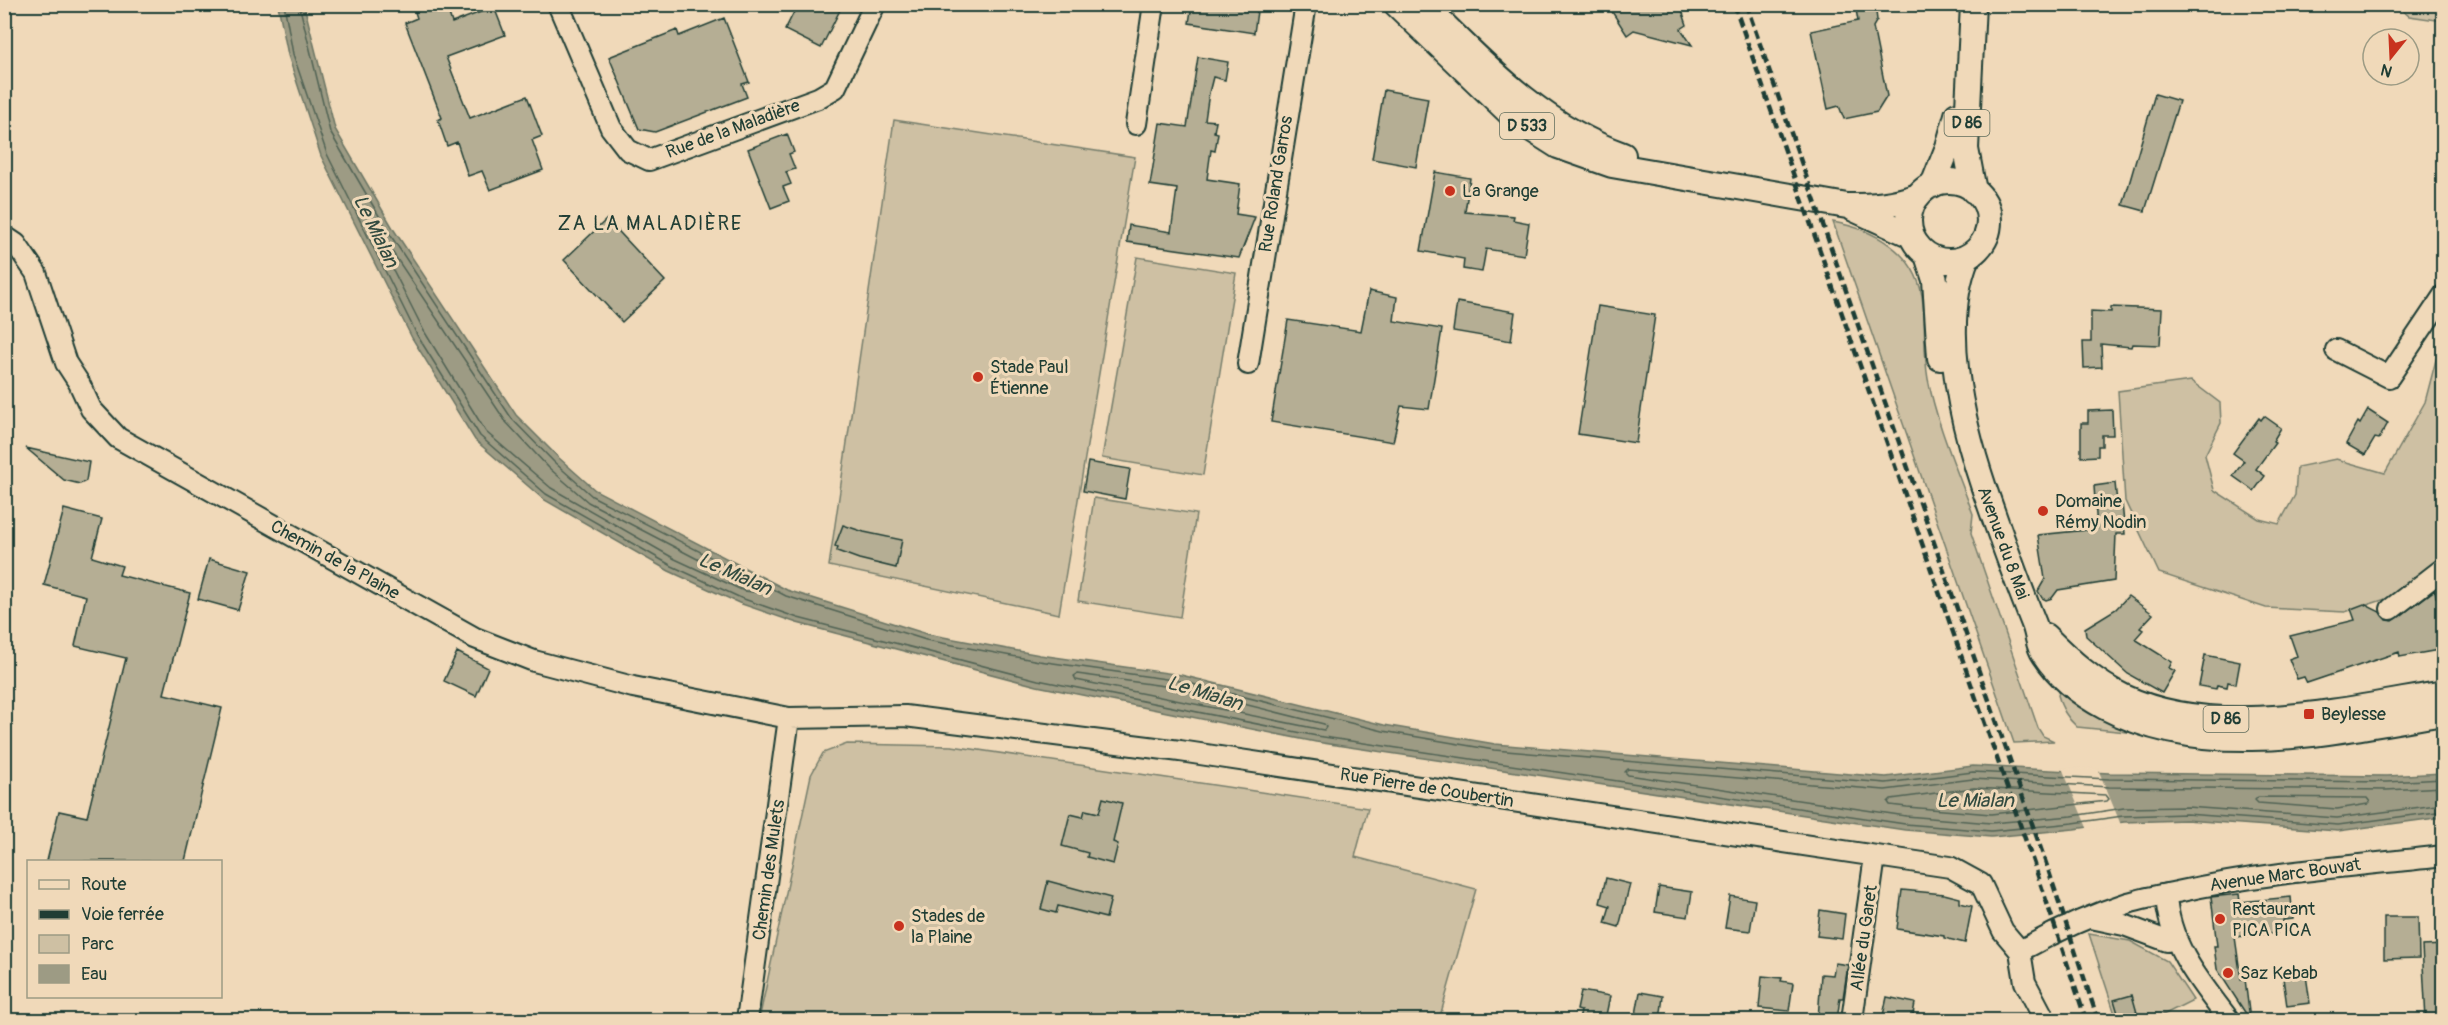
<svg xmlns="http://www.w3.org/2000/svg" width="2448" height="1025" viewBox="0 0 2448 1025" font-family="Pangolin,sans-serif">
<rect width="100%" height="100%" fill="#f0d9b9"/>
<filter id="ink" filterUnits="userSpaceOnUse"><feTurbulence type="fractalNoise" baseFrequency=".0167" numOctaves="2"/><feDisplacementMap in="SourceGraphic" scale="12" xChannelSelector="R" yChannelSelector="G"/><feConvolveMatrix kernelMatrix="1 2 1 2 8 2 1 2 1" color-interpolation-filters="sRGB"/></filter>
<g filter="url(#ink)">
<path fill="#cec0a3" stroke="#767e6c" stroke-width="1.5" d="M2396 5H2443V21L2409 16Z
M894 120 1135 157 1059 614 829 566Z
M1833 222C1873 229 1915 252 1922 296 1926 324 1923 351 1928 379 1937 425 1957 470 1973 514L1971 533 2038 728 2043 736 2054 741 2014 743Z
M1137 257 1236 273 1203 475 1102 458Z
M2443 333V568L2417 589 2345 612 2266 608 2159 573 2125 501 2118 391 2191 381 2220 403 2221 423 2205 455 2214 490 2259 519 2279 524 2295 495 2297 467 2336 459 2385 473 2425 402Z
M1094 498 1196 514 1180 617 1078 601Z
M2061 689 2157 735 2077 727C2067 718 2061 708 2058 695Z
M847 744 952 746 1368 808 1355 857 1476 889 1439 1020H759L811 775 823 753Z
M2089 934 2130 941 2167 961 2193 1000 2153 1020H2117Z"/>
<path fill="#9d9b84" stroke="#6b7564" stroke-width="1.5" d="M278 5H304L335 129 394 230 516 415 559 458 595 490 787 590 927 634 1040 655 1181 675 1384 725 1495 744 1886 777 1973 766 2109 773 2386 776 2443 773V817L2338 831 2186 820 2124 822 2074 829 1991 837 1905 830 1316 742 1037 686 797 623 739 603 669 571 543 499 475 440 412 338 321 156 288 55Z"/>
<path fill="#f0d9b9" d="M2062 768 2098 769 2121 825 2088 830Z"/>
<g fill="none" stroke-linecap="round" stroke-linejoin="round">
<path stroke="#516354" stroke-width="1.5" d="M284 4 293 54 327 154 417 335 480 436 546 494 672 566 741 598 798 618 1038 680 1317 736 1905 824 1991 831 2073 823 2123 816 2186 814 2338 825 2444 811
M299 4 330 132 389 233 512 419 554 462 592 496 786 596 926 640 1039 661 1180 681 1383 731 1494 750 1886 783 1973 772 2109 779 2386 782 2444 779
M381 240 385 241 506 422 549 468 588 502 753 588 754 592 744 591 675 559 551 488 486 432 424 331 380 244Z
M1077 674 1179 688 1324 724 1326 727 1324 730 1318 729 1076 680 1074 676Z
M2444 787 2386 790 2109 787 1973 779 1885 790 1628 769 1625 772 1628 775 1906 816 1991 823 2072 816 2124 808 2187 807 2337 818 2444 804
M1974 788 2106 795 2109 799 2107 801 1991 814 1907 807 1890 805 1888 802 1891 799Z
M2258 797 2367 798 2370 802 2368 804 2337 809 2258 803 2255 800Z"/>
</g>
<path fill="#b5ae94" stroke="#1f3d34" stroke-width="1.5" d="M433 4H446L452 23 494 7 505 35 446 57 470 118 527 96 542 136 532 140 543 170 490 190 482 171 468 176 457 142 447 146 438 120 442 118 405 23 417 18 415 12Z
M798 4H843L821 48 785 30Z
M1192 4H1258L1254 33 1189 23Z
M1607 4H1680L1687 25 1681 29 1692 45 1634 30 1627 35Z
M1855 4H1875L1877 20 1873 27 1887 96 1877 112 1844 119 1839 106 1828 109 1811 31 1858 21Z
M724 18 749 82 742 84 747 97 655 132 639 129 609 57 677 30 679 36Z
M1198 57 1228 62 1225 80 1213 77 1209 93 1205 120 1216 121 1214 132 1218 133 1215 151 1211 150 1207 179 1240 184 1236 214 1255 217 1239 258 1127 242 1129 225 1171 232 1177 189 1150 185 1160 123 1187 127Z
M1384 90 1428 98 1416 167 1372 159Z
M2155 94 2179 101 2145 211 2123 205Z
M787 134 794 152 789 154 795 169 786 172 791 184 783 187 789 201 771 208 748 149Z
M1435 172 1470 178 1465 212 1514 216 1513 220 1529 223 1524 255 1486 249 1482 272 1463 269 1464 259 1421 251Z
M607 219 665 281 622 322 564 260Z
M1369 291 1397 297 1394 321 1442 329 1429 409 1401 406 1393 442 1271 422 1288 320 1361 331Z
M1457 302 1515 312 1511 341 1453 331Z
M1598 306 1655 315 1636 443 1578 434Z
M2111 307 2162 309 2160 345 2132 344 2131 347 2101 344 2102 367 2084 368 2083 342H2091V311L2111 312Z
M2112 410 2113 435H2102V446H2098V456L2081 457V423H2088V411Z
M2368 410 2388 423 2379 439 2375 438 2365 455 2346 444 2358 422 2360 424Z
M2264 416 2281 428 2273 441 2275 443 2256 469 2265 476 2254 491 2233 476 2244 461 2233 453 2259 418 2261 420Z
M26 448 89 462 86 481 80 484 64 480Z
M1088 462 1130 469 1125 499 1083 491Z
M2115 483 2117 503H2122L2125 534H2116L2114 581 2058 590 2052 598 2046 600 2042 598 2038 591 2045 579 2038 535 2097 529 2094 486Z
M64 509 102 519 92 557 122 566 119 575 190 593 164 694 222 708 185 861H47L59 811 87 817 126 658 75 646 86 596 44 585Z
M843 525 864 532 902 540 896 568 859 559 837 551 838 547 835 546Z
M209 559 250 571 238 610 198 599Z
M2435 590 2436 597 2444 596V649L2400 657 2399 652 2307 683 2304 677 2297 679 2289 659 2297 656 2290 636 2355 620 2351 609 2364 604 2380 612 2386 620 2393 621Z
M2128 596 2153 614 2140 628 2143 630 2135 639 2172 662 2169 668 2175 671 2162 693 2128 674 2086 636 2085 628 2116 609Z
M457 652 488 668 476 696 444 681Z
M2205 655 2240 662 2236 684 2228 682 2227 687 2217 685 2216 689 2199 686Z
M1103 798 1122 803 1113 842 1118 844 1113 864 1087 857 1088 853 1062 846 1070 814 1083 817 1085 810 1099 813Z
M1606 878 1630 884 1619 927 1605 923 1610 906 1600 903Z
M1048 881 1111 898 1106 918 1058 906 1056 913 1041 909Z
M1659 887 1692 892 1688 917 1655 912Z
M1902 890 1944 894 1960 898V903L1972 906 1965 943 1944 938V936L1897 929Z
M2239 894 2240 902 2291 897 2293 919 2283 920V923L2276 924 2277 933 2235 937 2241 979H2245L2250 1020 2217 969 2214 946H2217L2211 897Z
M1730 896 1755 900 1750 931 1725 928Z
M1820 910 1845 914 1842 939 1817 936Z
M2384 917H2418L2419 958 2384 959Z
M2444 945V1020H2426L2422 946Z
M1835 963 1848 965 1843 998H1840L1837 1020H1818L1821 974 1833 975Z
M2306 975 2310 1003 2287 1006 2283 978Z
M1762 976 1782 978 1781 981 1793 983 1789 1011 1759 1008Z
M1581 991 1610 996 1605 1020H1579L1581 1011 1577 1010Z
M1640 992 1663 996 1660 1020H1635Z
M2132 995 2139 1020H2120L2114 1000Z
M1887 997 1915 1003 1912 1020H1882Z"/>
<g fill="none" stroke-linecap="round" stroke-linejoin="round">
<defs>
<path id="minor" d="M558 4 611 128 628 150 649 160 818 98 835 88 875 4
M1136 124 1154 4
M4 236 16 244 36 273 66 363 79 383 91 409 118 438 475 638 534 661 633 687 789 718 905 716 1180 751 1950 867 1981 884 2003 931 2020 951
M2336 350 2389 377 2444 295
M1248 364 1306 4
M2391 609 2444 568
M2166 894C2168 944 2200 982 2229 1020
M2091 918 2124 925 2167 941
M2020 951C2054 932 2091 915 2128 903 2144 898 2161 895 2177 892 2265 872 2354 866 2444 856
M2020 951 2025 982 2045 1020
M747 1020 789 718
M1852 1020 1875 856"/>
<path id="major" d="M1396 4 1517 120 1558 146 1612 165 1847 206C1872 206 1893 205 1918 196
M1423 4C1483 63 1541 126 1623 155
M1973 4 1966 149 1974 191
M1909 221a40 40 0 1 1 80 0a40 40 0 1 1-80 0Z
M1933 185 1948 147 1957 115
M1854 209 1911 235
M1927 255 1935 280 1940 358
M1967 257C1939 325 1961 420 1984 488 2000 534 2016 579 2034 624 2038 634 2038 646 2044 654 2059 677 2082 695 2105 707 2211 762 2332 731 2444 713
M2045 636C2068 659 2094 683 2124 697 2217 741 2346 709 2444 693"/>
</defs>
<use href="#minor" stroke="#1f3d34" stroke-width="24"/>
<use href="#major" stroke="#1f3d34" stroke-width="28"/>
<use href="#minor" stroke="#f0d9b9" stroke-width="20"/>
<use href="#major" stroke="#f0d9b9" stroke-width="24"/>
<path stroke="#1f3d34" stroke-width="4.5" stroke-dasharray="9 4.5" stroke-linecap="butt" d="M1734 4 2038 876 2086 1020
M1746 4 2049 872 2098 1020"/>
</g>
</g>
<g fill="#c8321e" stroke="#f0d9b9" stroke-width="2">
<circle cx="1450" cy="191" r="6"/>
<circle cx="978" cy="377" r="6"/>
<circle cx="2043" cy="511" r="6"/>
<rect x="2303" y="708" width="12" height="12" rx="3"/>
<circle cx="2220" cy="919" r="6"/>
<circle cx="899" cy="926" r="6"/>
<circle cx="2228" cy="973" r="6"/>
</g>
<g text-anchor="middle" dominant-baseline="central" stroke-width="6" stroke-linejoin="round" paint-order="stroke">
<g fill="#f0d9b9" stroke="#5e6c5c" stroke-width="1.5">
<rect x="1944.5" y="110" width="45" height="26" rx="4.5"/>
<rect x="1500" y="113" width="54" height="26" rx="4.5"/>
<rect x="2203.5" y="706" width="45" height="26" rx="4.5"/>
</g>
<g font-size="16" font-weight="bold" fill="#1f3d34">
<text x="1967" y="123">D 86</text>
<text x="1527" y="126">D 533</text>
<text x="2226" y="719">D 86</text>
</g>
<g font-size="18" fill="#1f3d34" stroke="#f0d9b9">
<text transform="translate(733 129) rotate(-20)">Rue de la Maladière</text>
<text transform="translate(1276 184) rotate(-81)">Rue Roland Garros</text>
<text transform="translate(2003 543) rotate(70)">Avenue du 8 Mai</text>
<text transform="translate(335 560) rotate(29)">Chemin de la Plaine</text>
<text transform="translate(1427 788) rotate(9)">Rue Pierre de Coubertin</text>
<text transform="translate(769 870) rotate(-82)">Chemin des Mulets</text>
<text transform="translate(2285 875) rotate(-8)">Avenue Marc Bouvat</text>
<text transform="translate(1864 938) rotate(-82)">Allée du Garet</text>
</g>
<g font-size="18" fill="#1f3d34" stroke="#f0d9b9" text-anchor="start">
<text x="1462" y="191">La Grange</text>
<text x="990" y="367">Stade Paul<tspan x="990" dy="21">Étienne</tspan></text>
<text x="2055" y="501">Domaine<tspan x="2055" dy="21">Rémy Nodin</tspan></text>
<text x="2321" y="714">Beylesse</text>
<text x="2232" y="909">Restaurant<tspan x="2232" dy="21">PICA PICA</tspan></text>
<text x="911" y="916">Stades de<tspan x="911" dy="21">la Plaine</tspan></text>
<text x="2240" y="973">Saz Kebab</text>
</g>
<g font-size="20" letter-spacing="1.5" fill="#1f3d34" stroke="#f0d9b9">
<text x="650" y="223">ZA LA MALADIÈRE</text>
</g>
<g font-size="20" font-style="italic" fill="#324b40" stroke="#f0d9b9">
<text transform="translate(376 231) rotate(64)">Le Mialan</text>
<text transform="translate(735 574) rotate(24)">Le Mialan</text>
<text transform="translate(1205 693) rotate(17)">Le Mialan</text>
<text x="1975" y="800">Le Mialan</text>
</g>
</g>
<rect width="2448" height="1025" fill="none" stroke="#f0d9b9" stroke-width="24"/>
<rect x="12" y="12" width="2424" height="1001" fill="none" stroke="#1f3d34" stroke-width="2" filter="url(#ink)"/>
<rect x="27" y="860" width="195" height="138" fill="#f0d9b9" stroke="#9c9b84" stroke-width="1.5"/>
<rect x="39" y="880" width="30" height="9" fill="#f0d9b9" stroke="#9c9b84" stroke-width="1.5"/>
<text x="81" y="890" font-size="18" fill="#1f3d34">Route</text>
<rect x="39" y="910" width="30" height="9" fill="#1f3d34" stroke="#9c9b84" stroke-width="1.5"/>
<text x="81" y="920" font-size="18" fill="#1f3d34">Voie ferrée</text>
<rect x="39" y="935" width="30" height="18" fill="#cec0a3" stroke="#9c9b84" stroke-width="1.5"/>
<text x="81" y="950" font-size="18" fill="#1f3d34">Parc</text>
<rect x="39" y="965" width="30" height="18" fill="#9d9b84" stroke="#9c9b84" stroke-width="1.5"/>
<text x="81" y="980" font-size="18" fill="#1f3d34">Eau</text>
<g transform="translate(2391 57) rotate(198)"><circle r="28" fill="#f0d9b9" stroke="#9c9b84" stroke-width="1.5"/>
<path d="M0-4.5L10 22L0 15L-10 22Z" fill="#c8321e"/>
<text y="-9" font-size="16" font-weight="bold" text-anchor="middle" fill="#1f3d34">N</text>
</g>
</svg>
